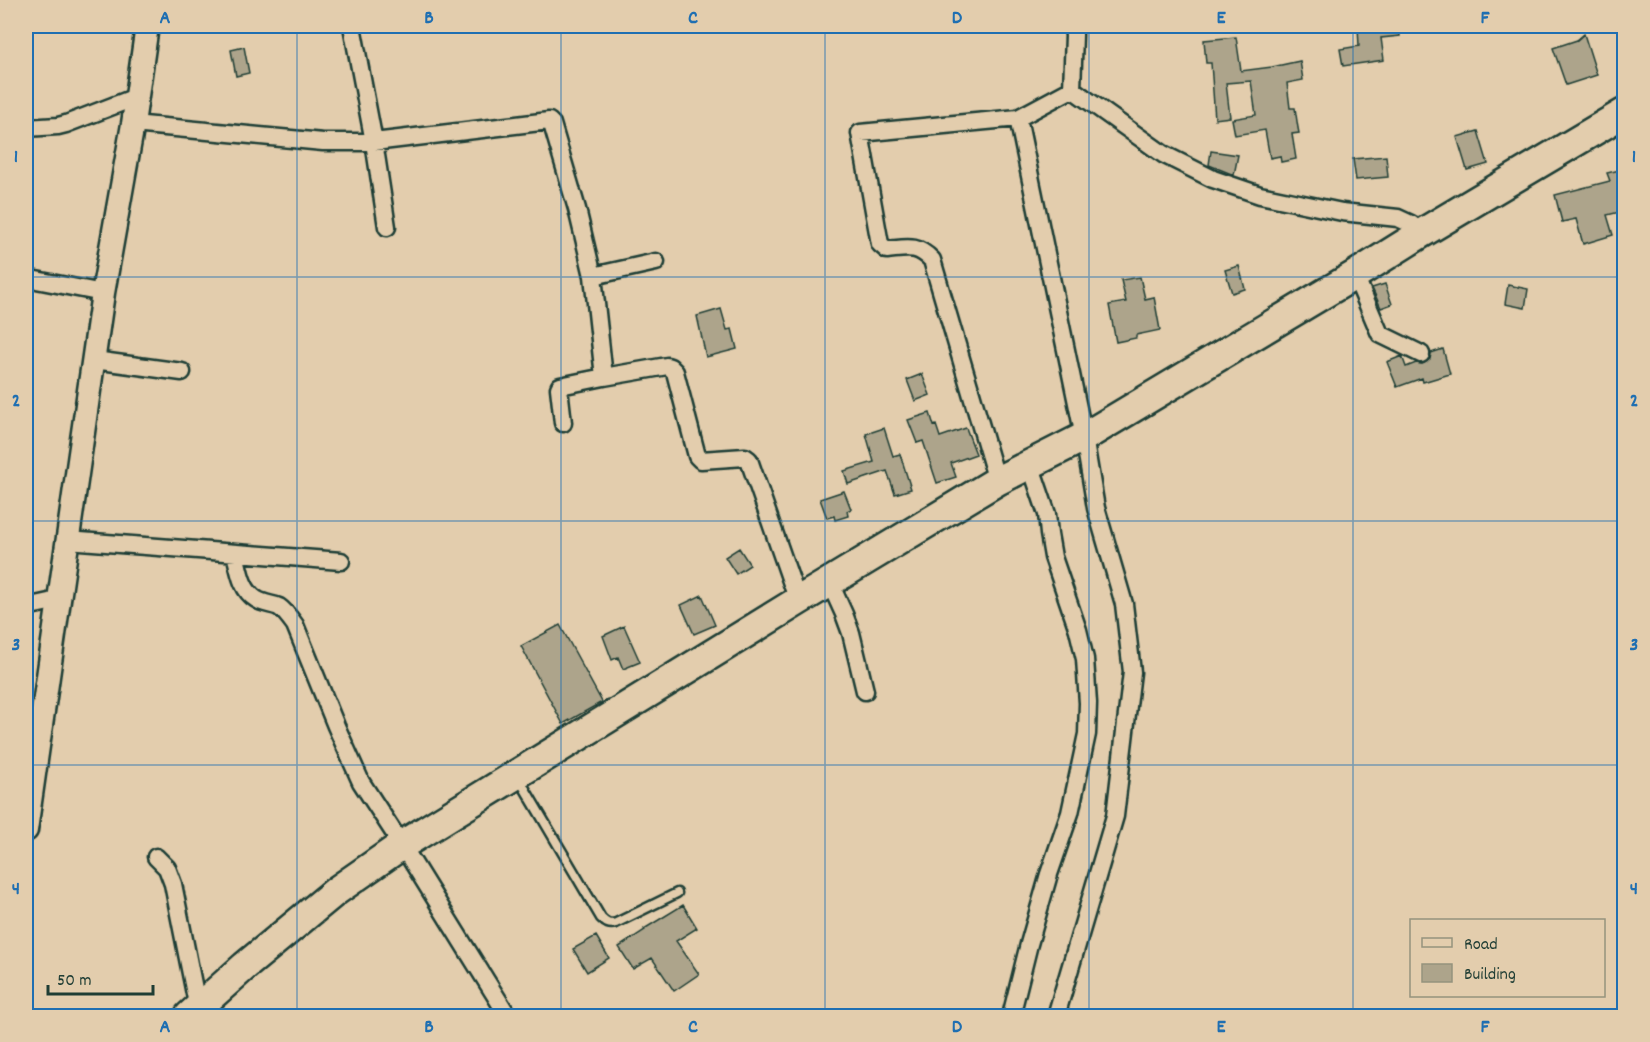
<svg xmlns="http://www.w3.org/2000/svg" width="1650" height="1042" viewBox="0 0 1650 1042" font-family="Dekko,sans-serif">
<rect width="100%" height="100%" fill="#e3cdad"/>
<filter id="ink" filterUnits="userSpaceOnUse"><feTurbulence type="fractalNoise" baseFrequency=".0167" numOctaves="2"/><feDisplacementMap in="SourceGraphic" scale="12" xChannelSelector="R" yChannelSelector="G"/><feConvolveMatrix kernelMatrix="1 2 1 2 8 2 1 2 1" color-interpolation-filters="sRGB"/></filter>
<g filter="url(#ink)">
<path fill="#ada48b" stroke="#1f3d34" stroke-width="1.5" d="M1358 26H1399L1400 36 1381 38 1384 60 1343 66 1340 49 1359 46Z
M1584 34 1597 75 1566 85 1553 48 1577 40Z
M1236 37 1241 71 1272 67 1300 61 1303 80 1287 83 1290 108H1295L1298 128 1299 133 1292 134 1296 159 1281 162 1280 156 1270 158 1265 130 1235 135 1232 119 1256 115 1251 81 1226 83 1230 117 1215 119 1211 63H1206L1204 40Z
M244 47 249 73 236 76 231 50Z
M1478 131 1488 164 1467 170 1457 137Z
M1211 151 1238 155 1234 175 1209 165Z
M1386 156 1388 177 1356 180 1353 159Z
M1624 169V211L1607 215 1613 235 1583 244 1576 219 1562 222 1555 195 1610 181 1607 173Z
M1239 266 1245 289 1232 293 1225 270Z
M1140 277 1145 299 1154 297 1160 330 1136 335V338L1116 342 1109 305 1126 302 1121 280Z
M1385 284 1392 304 1381 308 1372 288Z
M1508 285 1528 289 1525 308 1505 304Z
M721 309 727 330 732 329 737 349 706 357 697 316Z
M1443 349 1450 374 1423 382 1422 378 1397 387 1387 362 1402 356 1406 367 1416 363 1422 364 1430 359 1431 353Z
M922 374 930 395 915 401 907 380Z
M930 413 934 426 936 425 940 437 966 428 976 454 951 463 956 477 937 483 923 441 917 443 908 420Z
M884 428 893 456 900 454 911 489 895 494 887 471 848 484 844 471 874 462 866 434Z
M844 491 851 509 847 511 848 516 835 520 834 516 827 518 820 499Z
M739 548 750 565 736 574 725 557Z
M702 595 715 625 694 634 681 605Z
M560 625 602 702 563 724 521 646Z
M624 626 640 662 623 669 618 657 612 660 603 636Z
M683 905 697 928 676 941 699 974 674 991 652 958 633 969 619 947 645 930 644 929Z
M596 936 609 958 587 972 573 949Z"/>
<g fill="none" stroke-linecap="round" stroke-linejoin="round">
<defs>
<path id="lane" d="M518 777 601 918C606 923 609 925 616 923L677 893"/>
<path id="street" d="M352 26 374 142 387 227
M1072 89 1074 35 1072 26
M133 124 323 142H374L549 121 552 124 577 209 593 276 604 377 667 366 670 367 675 372 697 456 701 460 745 457 749 460 798 601
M26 128 58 126 66 124 136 97
M1355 275 1380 334 1421 354
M593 276 656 262
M26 278 103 293
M94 360 182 372
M563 423 559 388 560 386 604 377
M997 481 932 260C917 244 907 248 887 250L880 244 860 133 1018 118
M67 540 341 561
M235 553C239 569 241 590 256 599 263 604 272 604 279 607 285 611 290 618 295 625L336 726 361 782 402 845 508 1016
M830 583 844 614 851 633 865 691
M26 607 58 600
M156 857 167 868 173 884 198 1009
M1011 1016 1029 944 1049 874 1070 813 1087 734 1088 703 1085 659 1078 630 1053 557 1049 534 1047 514 1030 464
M1056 1016 1115 816 1132 672 1124 604 1096 508 1084 437 1018 118 1072 89 1163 154 1213 179 1260 195 1342 212 1398 218 1411 224 1422 233"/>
<path id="secondary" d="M26 830 103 293 133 124 147 26"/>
<path id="highway" d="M189 1016 245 966 336 891 402 845 798 601 997 481 1084 437 1355 275 1422 233 1624 113"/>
</defs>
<use href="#lane" stroke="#1f3d34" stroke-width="13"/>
<use href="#street" stroke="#1f3d34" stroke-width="21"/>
<use href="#secondary" stroke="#1f3d34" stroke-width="27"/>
<use href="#highway" stroke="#1f3d34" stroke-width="33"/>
<use href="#lane" stroke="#e3cdad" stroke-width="8"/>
<use href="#street" stroke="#e3cdad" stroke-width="16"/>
<use href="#secondary" stroke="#e3cdad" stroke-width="22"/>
<use href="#highway" stroke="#e3cdad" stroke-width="28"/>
</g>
</g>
<path fill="none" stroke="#1f6fb2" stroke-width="1.5" stroke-opacity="0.55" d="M297 26V1016M561 26V1016M825 26V1016M1089 26V1016M1353 26V1016M26 277H1624M26 521H1624M26 765H1624"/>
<rect width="1650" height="1042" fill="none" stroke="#e3cdad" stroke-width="66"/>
<rect x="1410" y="919" width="195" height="78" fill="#e3cdad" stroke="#95937d" stroke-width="1.5"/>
<rect x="1422" y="938" width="30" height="9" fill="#e3cdad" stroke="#95937d" stroke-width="1.5"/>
<text x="1464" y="949" font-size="18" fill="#1f3d34">Road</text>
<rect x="1422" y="964" width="30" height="18" fill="#ada48b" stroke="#95937d" stroke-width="1.5"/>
<text x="1464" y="979" font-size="18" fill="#1f3d34">Building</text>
<path d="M48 985v9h105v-9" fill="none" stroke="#1f3d34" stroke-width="3"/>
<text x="57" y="985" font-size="18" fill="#1f3d34" stroke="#e3cdad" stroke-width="4.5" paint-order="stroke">50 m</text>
<rect x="33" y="33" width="1584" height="976" fill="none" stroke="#1f6fb2" stroke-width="2"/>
<g font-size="20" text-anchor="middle" font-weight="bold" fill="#1f6fb2">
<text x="165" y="23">A</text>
<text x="429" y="23">B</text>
<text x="693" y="23">C</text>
<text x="957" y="23">D</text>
<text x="1221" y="23">E</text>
<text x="1485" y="23">F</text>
<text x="16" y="162">1</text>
<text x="1634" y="162">1</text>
<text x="16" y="406">2</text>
<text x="1634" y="406">2</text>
<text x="16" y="650">3</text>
<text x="1634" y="650">3</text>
<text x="16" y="894">4</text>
<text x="1634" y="894">4</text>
<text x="165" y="1032">A</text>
<text x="429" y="1032">B</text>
<text x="693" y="1032">C</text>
<text x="957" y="1032">D</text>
<text x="1221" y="1032">E</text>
<text x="1485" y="1032">F</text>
</g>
</svg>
